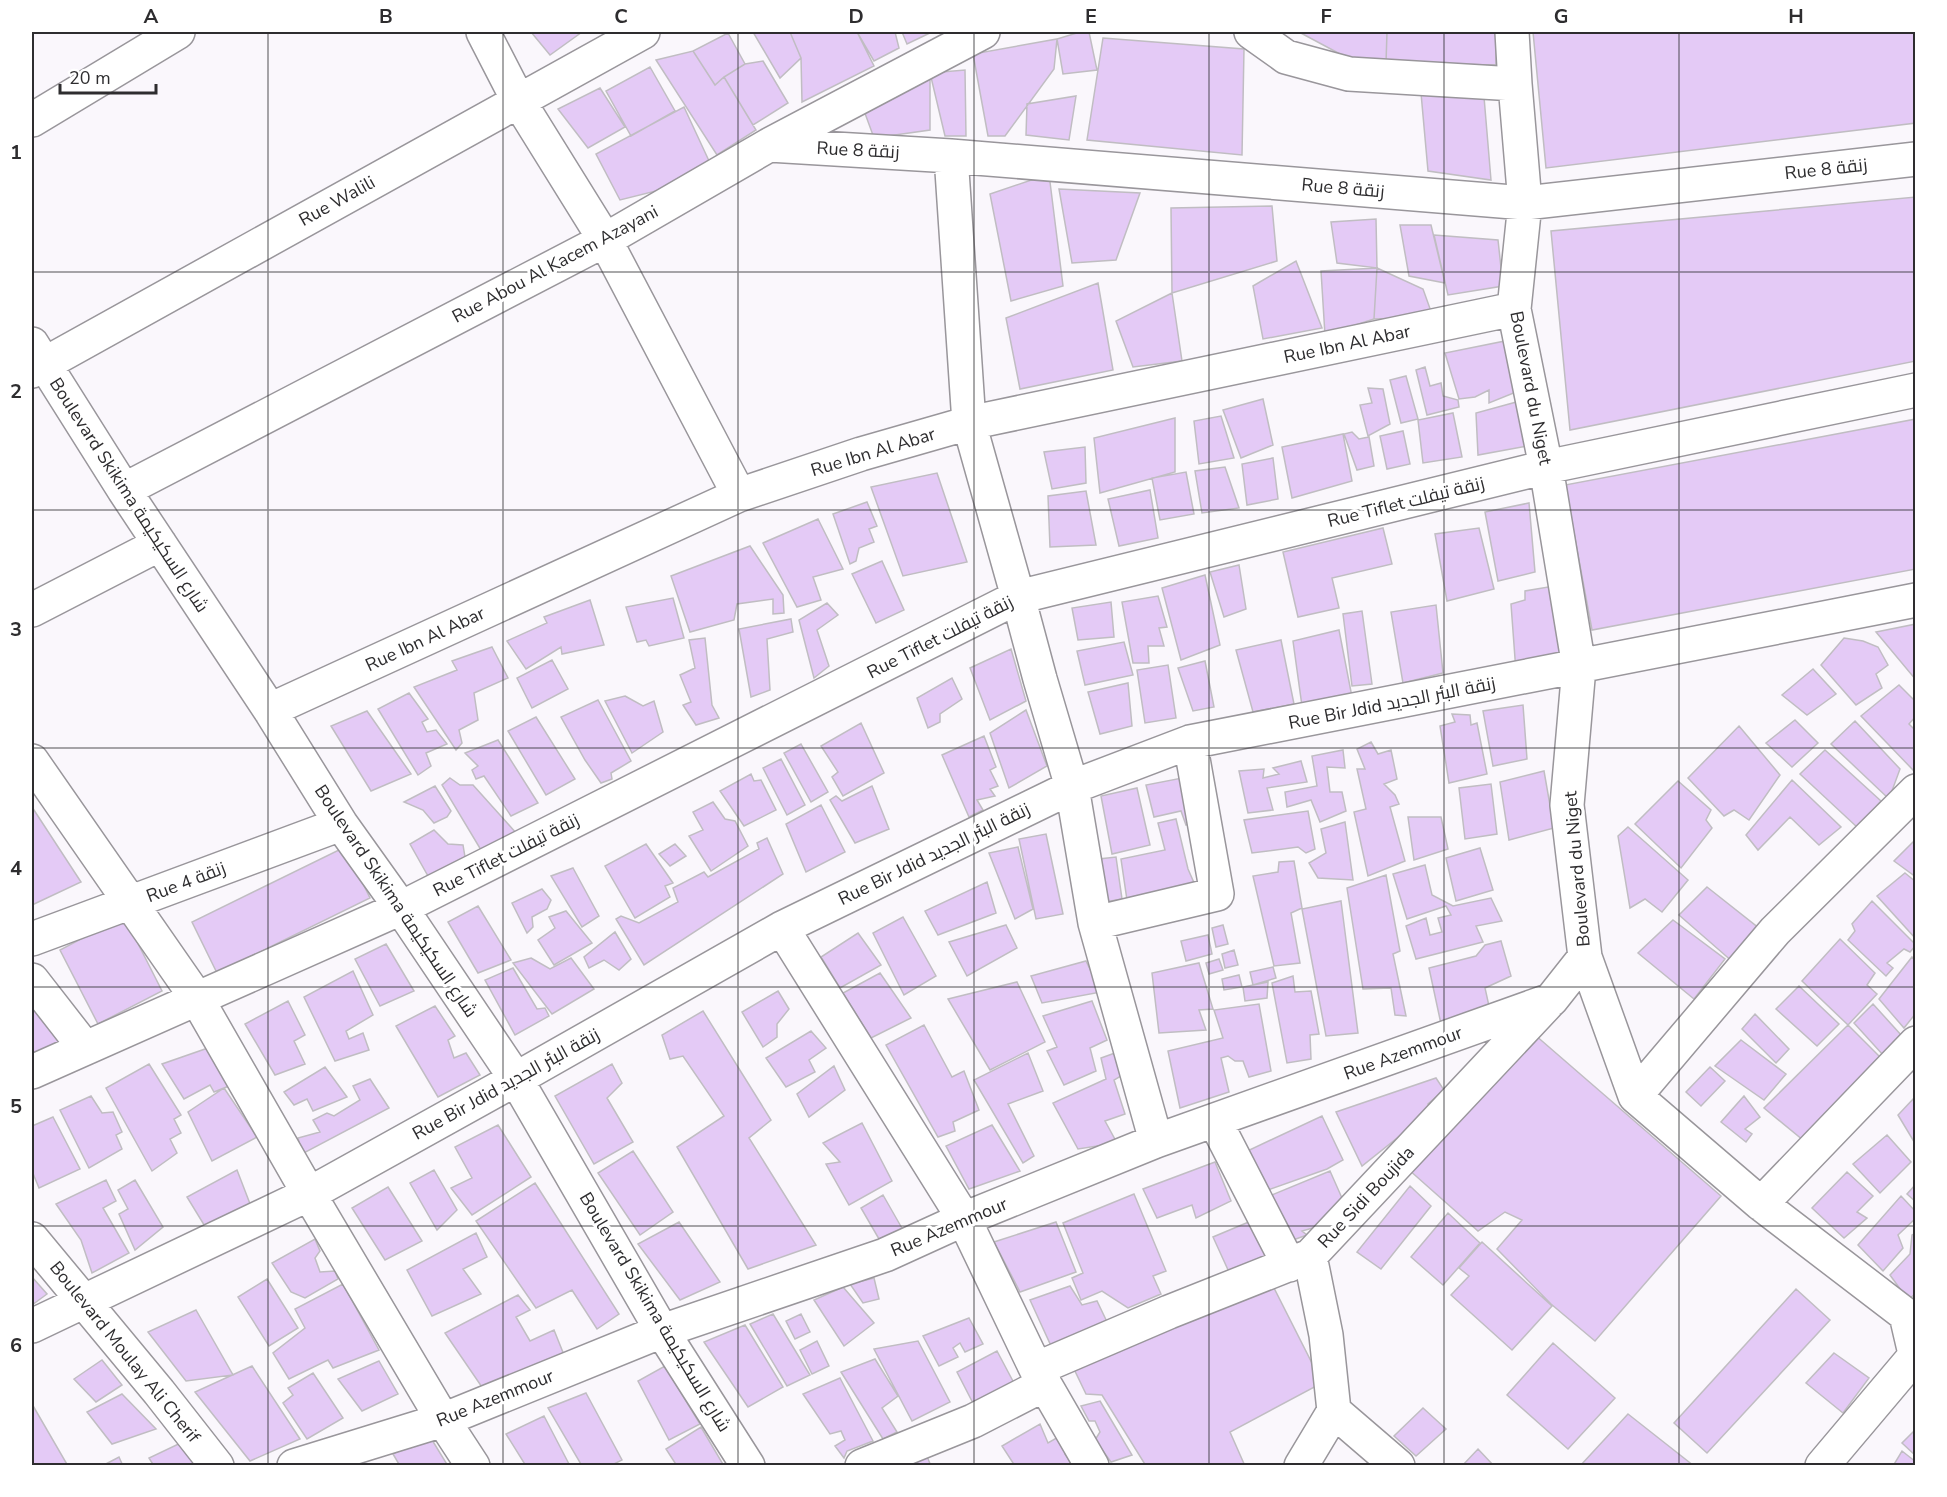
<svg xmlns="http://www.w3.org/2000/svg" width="1947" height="1497" viewBox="0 0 1947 1497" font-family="'Nunito Sans',Cairo,sans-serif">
<rect width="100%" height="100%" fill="#faf7fc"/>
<path fill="#e4caf6" stroke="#c0bdc2" stroke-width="1.5" d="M531 32H582L550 55Z
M753 32H790L801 58 780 78Z
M790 32H857L874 66 802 102 801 58Z
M857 32H895L899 48 874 61Z
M902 32H932L907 44Z
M1080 32H1089L1097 70 1063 74 1057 39Z
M1299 32H1387L1386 63 1353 61Z
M1387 32H1496V65L1386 63Z
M1533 32H1916V123L1546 168Z
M728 33 745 64 724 77 715 85 693 51Z
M1103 38 1244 49 1242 155 1087 140Z
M1057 39 1054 69 1005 136H988L973 54Z
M693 51 715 85 724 77 756 130 717 155 656 60Z
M763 61 788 103 753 125 724 77 745 64Z
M650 67 675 111 631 136 606 91Z
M965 70 966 136H945L930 73Z
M930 73V130L874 138 859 97Z
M600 88 625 127 588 148 558 109Z
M1421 93 1484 97 1491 180 1428 171Z
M1076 96 1069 140 1026 135 1027 104Z
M684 107 716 176 620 200 596 154Z
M1049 174 1063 286 1011 301 990 194Z
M1059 189 1140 193 1116 260 1072 263Z
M1916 197V361L1570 430 1551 231Z
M1272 206 1277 261 1172 293 1171 208Z
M1376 219 1377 268 1337 263 1331 222Z
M1400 225H1431L1445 283 1409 276Z
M1434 235 1498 240 1503 286 1448 295Z
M1296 261 1322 328 1263 339 1253 286Z
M1377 268 1374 319 1325 335 1321 271Z
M1377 268 1423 289 1433 317 1374 319Z
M1098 283 1113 370 1020 389 1006 318Z
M1172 293 1182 361 1133 367 1116 321Z
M1510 340 1521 390 1489 403V390L1475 397 1459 399 1445 353Z
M1425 367 1430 386 1441 383 1443 396 1458 400 1459 407 1427 415 1416 370Z
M1406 376 1418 419 1401 423 1390 380Z
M1368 388 1383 389 1390 424 1368 436 1360 405 1372 403Z
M1263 399 1273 445 1241 458 1223 410Z
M1520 401 1528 446 1478 455 1476 413Z
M1453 413 1462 457 1423 463 1418 420Z
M1221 416 1234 458 1199 464 1194 421Z
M1175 418V472L1100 493 1094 438Z
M1916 419V569L1592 630 1565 485Z
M1403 431 1410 464 1387 469 1380 436Z
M1352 432 1359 439 1369 437 1374 466 1357 470 1344 434Z
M1343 434 1352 481 1292 498 1282 447Z
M1085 447 1086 483 1052 489 1044 452Z
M1273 458 1278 499 1247 505 1242 464Z
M1225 467 1239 508 1202 513 1195 471Z
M1186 472 1194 514 1160 520 1152 478Z
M937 473 967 562 903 576 871 487Z
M1150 490 1158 538 1119 546 1108 499Z
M1086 491 1096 545 1050 547 1048 496Z
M867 502 877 526 869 529 874 542 859 548 856 561 850 564 833 514Z
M1529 503 1535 572 1498 581 1485 512Z
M818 519 843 569 813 577 821 600 797 607 763 543Z
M1383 528 1392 564 1332 578 1339 608 1298 617 1283 552Z
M1479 528 1494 589 1447 601 1435 534Z
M750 546 783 595 784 613 773 614V599L737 604 734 620 690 632 671 576Z
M882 561 904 610 876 623 852 574Z
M1239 565 1246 609 1224 617 1210 572Z
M1205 575 1220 645 1181 660 1162 588Z
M1554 586 1564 660 1516 672 1511 604 1525 600V591Z
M1158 596 1167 627 1159 628 1164 646H1148L1149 663H1133L1122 602Z
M673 598 684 638 649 646 646 640 637 642 626 607Z
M590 600 604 645 562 654 561 647 526 669 507 641 547 623 544 617Z
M1111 602 1114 637 1078 640 1072 608Z
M827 603 838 615 817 630 829 666 814 678 799 620Z
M1436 605 1443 673 1403 683 1391 612Z
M1362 611 1372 684 1352 686 1343 614Z
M791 619 793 632 767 639 770 690 751 697 739 629Z
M1916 624V680L1876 632Z
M1339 630 1352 697 1302 706 1293 641Z
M705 638 712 705 719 718 696 725 683 705 691 702 680 675 695 668 689 640Z
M1844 638 1863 641 1878 647 1888 665 1876 674 1882 688 1856 705 1821 665Z
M1281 640 1294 704 1253 712 1236 650Z
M1124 642 1133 675 1085 685 1077 651Z
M492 647 508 678 474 693 478 720 459 730 462 743 456 750 414 687 457 670 452 661Z
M1011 649 1026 701 990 720 970 668Z
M552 660 568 689 532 708 517 678Z
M1205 661 1214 707 1193 711 1178 668Z
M1168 665 1176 718 1145 723 1137 670Z
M1813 669 1836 694 1807 715 1782 695Z
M952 678 962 699 940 714V722L928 728 917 698Z
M1128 683 1132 726 1100 734 1088 692Z
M1899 685 1916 702V716L1909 724 1916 731V768L1914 771 1861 716Z
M409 693 428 719 422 722 427 732 436 730 447 744 426 753 431 766 418 775 378 709Z
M625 696 643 706 654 701 663 732 632 753 605 701Z
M598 700 631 761 611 773 612 779 601 783 585 760 561 717Z
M1523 705 1527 759 1493 766 1483 711Z
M1026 710 1047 766 1009 788 990 733Z
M367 711 411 774 371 791 331 726Z
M1452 714 1470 715 1471 725 1477 723 1487 774 1449 783 1440 726 1455 722Z
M536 717 575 779 546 795 508 731Z
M1795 720 1818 743 1792 767 1766 743Z
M1855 721 1900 769 1889 799 1831 744Z
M861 723 884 773 843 796 832 777 838 772 821 746Z
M1739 726 1780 775 1749 820 1734 810 1724 816 1688 778Z
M984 736 996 767 990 770 998 786 990 789 995 796 977 800 983 810 969 817 942 755Z
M498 740 538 803 511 816 484 776 476 779 472 770 478 766 465 753Z
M1371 742 1378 754 1391 750 1397 779 1384 784 1395 795 1399 804 1390 807 1405 861 1368 876 1354 812 1366 809 1357 769H1365L1357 749Z
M801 744 828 792 811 802 784 753Z
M1343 750 1345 768 1327 767 1330 792H1342L1346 811 1320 822 1311 800 1287 807 1285 792 1317 786 1312 756Z
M1825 750 1881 801 1858 828 1800 774Z
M781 759 805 805 787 815 763 768Z
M1301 761 1307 782 1267 788 1273 810 1248 813 1239 771 1264 769 1263 778 1279 774 1273 768Z
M1544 771 1554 828 1509 840 1500 782Z
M751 774 754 781 761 780 776 810 744 826 720 791Z
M450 778 460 785H473L517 834 481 850 442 785Z
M1182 778 1195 822 1186 825 1181 811 1154 817 1146 785Z
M1792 780 1841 827 1819 845 1790 817 1758 850 1746 835Z
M1678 781 1711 810 1706 820 1712 828 1681 868 1635 824Z
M1491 784 1497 834 1465 839 1459 788Z
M435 786 451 811 447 817 434 823 423 810 404 802Z
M872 786 889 829 855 843 830 800 836 796 842 801Z
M1137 788 1150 845 1112 854 1101 796Z
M713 802 725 819 735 821 748 846 711 871 689 836 703 830 693 812Z
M821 805 845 852 806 872 786 824Z
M32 807 81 882 32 905Z
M1308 811 1315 849 1306 853 1298 847 1252 853 1244 820Z
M1408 817H1441L1448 849 1414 860Z
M1176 819 1188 869 1195 885 1127 900 1121 859 1165 850 1158 823Z
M1345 822 1353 880 1318 878 1309 863 1326 853 1321 829Z
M1628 827 1688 880 1662 912 1645 899 1630 908 1618 836Z
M434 830 448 844 463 845 465 857 428 876 410 844Z
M1046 834 1063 914 1036 919 1019 839Z
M767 838 783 874 644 965 616 919 621 916 639 923 678 902 673 888 704 872 708 877 759 849 757 843Z
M1916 839V877L1894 861Z
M646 844 673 883 665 886 670 897 635 918 605 866Z
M675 844 686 856 670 866 659 854Z
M345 847 370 898 217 973 192 922Z
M1018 847 1033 909 1015 919 989 853Z
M1480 848 1493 890 1456 901 1446 858Z
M1116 857 1122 899 1105 902 1099 859Z
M1294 861 1302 908 1291 913 1300 963 1274 966 1253 876 1278 872 1279 862Z
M1425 865 1432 895 1453 906 1491 898 1502 921 1476 926 1483 942 1416 959 1406 926 1426 918 1430 935 1442 932 1438 918 1451 915 1446 906 1407 919 1393 874Z
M573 868 599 916 582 927 551 876Z
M1905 873 1916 882V939L1877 896Z
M1386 875 1400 951 1393 954 1406 1016 1395 1015 1391 988 1363 989 1347 888Z
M987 882 996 913 938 935 925 911Z
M1707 887 1760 929 1734 963 1679 915Z
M542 889 551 900 547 909 532 917 533 927 527 933 512 903Z
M1341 901 1358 1033 1326 1036 1302 909Z
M1872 901 1916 945 1910 952 1904 949 1887 963 1893 968 1886 976 1848 940 1855 931 1852 924Z
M478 906 511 960 478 973 448 922Z
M566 911 592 943 554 965 538 940 555 928 549 917Z
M124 916 162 991 98 1024 60 950Z
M903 917 936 976 904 995 873 933Z
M1673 920 1725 959 1694 999 1638 953Z
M1006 925 1017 948 967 976 949 942Z
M1223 925 1228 944 1216 947 1212 928Z
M615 932 631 959 619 970 604 960 589 968 584 957Z
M858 933 881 965 840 988 821 957Z
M1208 935 1212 954 1186 961 1181 941Z
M1840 939 1875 973 1867 985 1877 994 1848 1025 1802 981Z
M1501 941 1511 976 1485 988 1489 1006 1441 1024 1429 968 1476 956 1485 945Z
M386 944 414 991 380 1006 355 959Z
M1234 950 1238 965 1225 968 1222 954Z
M1912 957 1916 961V1013L1904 1028 1879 999Z
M531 958 550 969 571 958 594 989 552 1014 513 963Z
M1219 959 1223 970 1209 974 1206 963Z
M1086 961 1101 992 1042 1003 1031 976Z
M1199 963 1213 1009 1199 1010 1206 1030 1159 1033 1152 973Z
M1273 967 1276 978 1253 985 1250 972Z
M513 968 537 1009 545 1008 549 1016 515 1035 485 980Z
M353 971 373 1015 346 1031 349 1039 363 1033 369 1050 335 1061 304 997Z
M880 973 911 1018 871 1038 843 993Z
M1239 975 1242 987 1224 990 1222 979Z
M1293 976 1295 992 1311 991 1319 1034 1310 1035 1311 1059 1287 1063 1272 983Z
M1017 982 1045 1042 990 1070 948 999Z
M1268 982 1267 998 1245 1001 1243 987Z
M32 986 69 1043 32 1057Z
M1799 986 1839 1024 1817 1046 1776 1009Z
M778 991 789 1009 777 1024V1037L763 1047 742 1012Z
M288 1001 305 1035 294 1041 305 1064 275 1075 245 1024Z
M1092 1001 1107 1040 1090 1048 1096 1071 1064 1085 1047 1051 1057 1047 1043 1016Z
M1259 1004 1271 1071 1249 1077 1243 1061H1235L1228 1056 1221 1058 1229 1092 1180 1108 1168 1051 1223 1038 1214 1010Z
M1873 1004 1902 1036 1883 1055 1854 1023Z
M435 1006 455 1036 448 1040 454 1058 466 1053 480 1075 438 1097 396 1026Z
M703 1011 771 1120 749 1138 816 1245 748 1269 677 1147 724 1116 683 1056 670 1059 662 1035Z
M1755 1014 1789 1049 1776 1063 1742 1029Z
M924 1025 952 1077 964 1071 979 1110 953 1122 955 1131 938 1137 886 1045Z
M1848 1025 1881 1058 1809 1145 1764 1108Z
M1527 1028 1721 1196 1595 1341 1551 1304 1497 1249 1522 1220 1505 1212 1478 1231 1408 1169Z
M811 1031 826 1048 809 1060 815 1072 786 1087 766 1058Z
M1741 1040 1786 1074 1764 1100 1715 1066Z
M208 1048 229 1086 214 1092 210 1085 184 1099 162 1064Z
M1028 1053 1043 1091 1008 1104 1034 1156 1023 1163 974 1080Z
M1115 1053 1126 1073 1114 1080 1125 1114 1105 1121 1117 1143 1078 1149 1053 1103 1106 1079 1101 1058Z
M149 1064 181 1115 174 1119 181 1133 170 1139 177 1153 152 1171 106 1088Z
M612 1064 622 1083 607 1098 633 1142 594 1164 555 1096Z
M834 1066 845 1090 809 1117 797 1094Z
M325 1067 347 1097 313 1111 307 1099 294 1105 284 1092Z
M1710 1067 1725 1081 1701 1106 1686 1092Z
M1436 1078 1444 1090 1428 1104 1431 1111 1362 1166 1336 1112Z
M370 1079 389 1108 302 1154 298 1138 320 1132 313 1120 327 1113 334 1116 360 1100 353 1086Z
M224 1088 257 1137 212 1161 188 1112Z
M91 1096 102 1113 113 1112 122 1132 116 1135 122 1149 89 1168 60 1110Z
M1744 1096 1760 1117 1745 1129 1752 1134 1746 1142 1721 1122Z
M1916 1096V1145L1898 1115Z
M1322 1116 1343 1160 1327 1169 1265 1191 1243 1153Z
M53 1117 80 1169 39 1188 32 1171V1126Z
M862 1123 892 1181 849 1205 826 1164 840 1162 823 1143Z
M498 1125 531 1177 472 1215 451 1188 472 1178 455 1147Z
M992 1125 1020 1171 969 1189 946 1146Z
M1887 1135 1911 1162 1880 1193 1853 1164Z
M633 1151 673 1212 640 1235 598 1173Z
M1215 1162 1231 1201 1196 1218 1192 1205 1157 1218 1143 1189Z
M237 1170 252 1209 209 1233 187 1197Z
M434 1170 457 1210 437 1230 410 1183Z
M1330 1171 1342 1198 1316 1227 1302 1231 1307 1235 1293 1240 1267 1197Z
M1847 1172 1873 1196 1857 1212 1867 1218 1844 1238 1812 1208Z
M106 1180 116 1201 103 1208 129 1253 92 1273 81 1240 56 1204Z
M135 1180 163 1227 135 1250 119 1214 128 1209 118 1190Z
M535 1183 619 1314 597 1329 572 1290 536 1308 476 1221Z
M1916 1184V1202L1907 1194Z
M1410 1186 1431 1206 1381 1269 1357 1252Z
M388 1187 422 1241 385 1260 352 1208Z
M1134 1194 1166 1271 1153 1276 1161 1294 1128 1308 1102 1291 1081 1300 1072 1278 1083 1273 1063 1223Z
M883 1195 903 1230 879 1239 861 1208Z
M1901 1196 1916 1212V1218L1898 1235 1903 1248 1883 1271 1858 1245Z
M1448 1213 1480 1243 1443 1285 1411 1257Z
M1251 1221 1266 1255 1229 1272 1213 1237Z
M679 1222 720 1282 680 1300 638 1244Z
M1056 1222 1076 1272 1020 1292 994 1242Z
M476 1233 487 1257 463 1269 481 1294 432 1316 407 1270Z
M1916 1233V1293L1908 1300 1890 1275 1910 1254 1912 1235Z
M315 1239 320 1251 315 1258 320 1272 335 1271 338 1279 305 1298 291 1292 272 1263Z
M1482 1242 1552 1306 1512 1350 1451 1295 1469 1276 1459 1268Z
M32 1277 47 1294 32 1305Z
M874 1278 879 1299 863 1303 850 1284Z
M267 1279 298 1328 269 1346 238 1297Z
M1270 1280 1322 1383 1230 1432 1245 1466H1146L1102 1395 1086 1394 1074 1369Z
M343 1284 379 1350 333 1368 328 1360 289 1379 273 1353 305 1328 295 1309Z
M1070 1286 1082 1305 1097 1301 1109 1326 1052 1348 1030 1300Z
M843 1287 874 1323 844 1346 814 1300Z
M1796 1289 1830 1320 1707 1453 1674 1423Z
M518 1295 530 1310 516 1317 530 1341 554 1330 564 1355 486 1393 445 1333Z
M196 1310 233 1375 186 1381 148 1332Z
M773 1314 810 1375 787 1386 750 1324Z
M801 1314 810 1332 795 1339 786 1321Z
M969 1318 983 1344 965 1352 960 1343 953 1348 958 1357 939 1366 923 1336Z
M745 1325 783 1387 748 1407 704 1342Z
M817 1341 829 1366 812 1374 800 1350Z
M918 1341 950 1402 912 1421 874 1349Z
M1553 1343 1615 1398 1568 1449 1507 1395Z
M997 1351 1015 1385 976 1409 957 1372Z
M1834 1353 1869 1378 1843 1413 1806 1383Z
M875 1359 898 1396 882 1408 897 1432 883 1439 841 1372Z
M102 1360 122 1385 96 1402 74 1379Z
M379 1361 398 1394 362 1411 338 1379Z
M252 1366 300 1439 250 1461 195 1392Z
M665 1366 700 1424 669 1440 638 1381Z
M313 1373 343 1418 307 1439 283 1403 293 1395 288 1388Z
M840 1378 873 1441 847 1451 844 1458 835 1446 845 1440 841 1431 830 1434 803 1394Z
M586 1393 622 1460 610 1466H582L548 1408Z
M122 1394 156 1429 112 1444 87 1412Z
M1100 1401 1132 1455 1111 1462 1095 1440 1100 1432 1095 1421H1089L1081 1406Z
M32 1404 68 1466H32Z
M1423 1408 1446 1429 1416 1456 1394 1436Z
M1628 1414 1694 1466H1580Z
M544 1416 570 1466H526L506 1434Z
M1040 1424 1048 1443 1060 1436 1071 1451 1065 1454 1073 1466H1015L1002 1446Z
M701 1427 724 1466H677L666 1449Z
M1916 1429V1456L1902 1443Z
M429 1435 448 1466H400L393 1454Z
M189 1439 207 1466H154L149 1458Z
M1478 1449 1494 1466H1462Z
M1902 1451 1916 1462V1466H1893Z
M926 1454 931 1466H909Z
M119 1457 123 1466H102Z"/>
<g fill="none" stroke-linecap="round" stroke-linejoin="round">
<defs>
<path id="minor" d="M483 32 518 100 605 240 739 495
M1251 32 1286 57 1349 74 1515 84
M1512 32 1515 84 1525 203 1514 309 1546 467 1579 667 1567 805 1585 957 1635 1096 1761 1204 1906 1315 1916 1358
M32 120 178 32
M769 145 951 156 1525 203 1916 159
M951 156 969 423 1018 597 1040 679 1072 787 1095 923 1156 1141
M32 344 124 490 270 710 341 824 401 908 516 1079 662 1331 748 1466
M32 371 643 32
M124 490 605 240 769 145 983 32
M32 610 160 544
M270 710 739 495 861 454 969 423 1514 309
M32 761 196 997 309 1194 443 1420 473 1466
M1095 923 1217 894 1190 742
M782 928 964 1219 1036 1369 1092 1466
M32 939 341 824
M32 980 85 1048
M32 1072 401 908 1018 597 1546 467 1916 390
M1635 1096 1775 931 1916 791
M1215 1121 1289 1265
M1761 1204 1916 1043
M32 1239 159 1392 217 1466
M32 1326 309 1194 516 1079 782 928 1072 787 1190 742 1916 600
M1036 1369 1169 1312 1310 1256 1547 1004
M1334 1411 1398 1466
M294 1466 443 1420 662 1331 885 1255 964 1219 1156 1141 1551 1000 1585 957
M862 1466 973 1421 1045 1384
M1301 1466 1334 1411 1326 1335 1310 1256
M1822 1466 1914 1357"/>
</defs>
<use href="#minor" stroke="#99969b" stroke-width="36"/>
<use href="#minor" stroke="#fff" stroke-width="33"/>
</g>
<path fill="none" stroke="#2e2d2f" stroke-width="1.5" stroke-opacity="0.55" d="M268 32V1466M503 32V1466M738 32V1466M974 32V1466M1209 32V1466M1444 32V1466M1679 32V1466M32 272H1916M32 510H1916M32 748H1916M32 987H1916M32 1226H1916"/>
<g text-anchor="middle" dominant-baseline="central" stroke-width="6" stroke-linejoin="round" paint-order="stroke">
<g font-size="18" fill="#2e2d2f" stroke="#fff">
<text transform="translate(858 150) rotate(3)">Rue 8 زنقة</text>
<text transform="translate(1826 169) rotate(-6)">Rue 8 زنقة</text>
<text transform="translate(1343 188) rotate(5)">Rue 8 زنقة</text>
<text transform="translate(337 201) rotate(-29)">Rue Walili</text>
<text transform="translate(555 264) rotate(-28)">Rue Abou Al Kacem Azayani</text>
<text transform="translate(1347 344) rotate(-12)">Rue Ibn Al Abar</text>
<text transform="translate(1531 388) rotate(79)">Boulevard du Niget</text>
<text transform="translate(873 452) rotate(-17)">Rue Ibn Al Abar</text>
<text transform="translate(129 495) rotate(57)">Boulevard Skikima شارع السكيكيمة</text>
<text transform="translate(1406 502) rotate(-14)">Rue Tiflet زنقة تيفلت</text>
<text transform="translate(940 637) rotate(-27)">Rue Tiflet زنقة تيفلت</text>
<text transform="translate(425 639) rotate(-25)">Rue Ibn Al Abar</text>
<text transform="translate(1392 703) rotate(-11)">Rue Bir Jdid زنقة البئر الجديد</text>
<text transform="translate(934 854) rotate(-26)">Rue Bir Jdid زنقة البئر الجديد</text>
<text transform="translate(506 855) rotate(-27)">Rue Tiflet زنقة تيفلت</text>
<text transform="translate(1577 869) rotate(-95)">Boulevard du Niget</text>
<text transform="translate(186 882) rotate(-21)">Rue 4 زنقة</text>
<text transform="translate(396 901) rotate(56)">Boulevard Skikima شارع السكيكيمة</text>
<text transform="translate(1403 1053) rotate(-20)">Rue Azemmour</text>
<text transform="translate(506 1084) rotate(-29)">Rue Bir Jdid زنقة البئر الجديد</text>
<text transform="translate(1366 1197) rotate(-47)">Rue Sidi Boujida</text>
<text transform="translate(949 1227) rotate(-23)">Rue Azemmour</text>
<text transform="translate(655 1312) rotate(59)">Boulevard Skikima شارع السكيكيمة</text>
<text transform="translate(125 1352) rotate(51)">Boulevard Moulay Ali Cherif</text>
<text transform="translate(495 1398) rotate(-22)">Rue Azemmour</text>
</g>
</g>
<rect width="1947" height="1497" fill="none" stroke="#ffffff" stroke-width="66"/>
<path d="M60 84v9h96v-9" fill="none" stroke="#2e2d2f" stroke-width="3"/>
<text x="69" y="84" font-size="18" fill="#2e2d2f" stroke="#ffffff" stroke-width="4.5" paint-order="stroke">20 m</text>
<rect x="33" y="33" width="1881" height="1431" fill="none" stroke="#2e2d2f" stroke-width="2"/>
<g font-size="20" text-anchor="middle" font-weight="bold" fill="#2e2d2f">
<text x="151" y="23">A</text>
<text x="386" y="23">B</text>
<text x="621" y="23">C</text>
<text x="856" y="23">D</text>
<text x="1091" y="23">E</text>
<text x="1326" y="23">F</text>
<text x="1561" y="23">G</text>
<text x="1796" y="23">H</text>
<text x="16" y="159">1</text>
<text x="16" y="398">2</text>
<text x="16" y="636">3</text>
<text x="16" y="875">4</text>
<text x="16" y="1113">5</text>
<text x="16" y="1352">6</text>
</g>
</svg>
